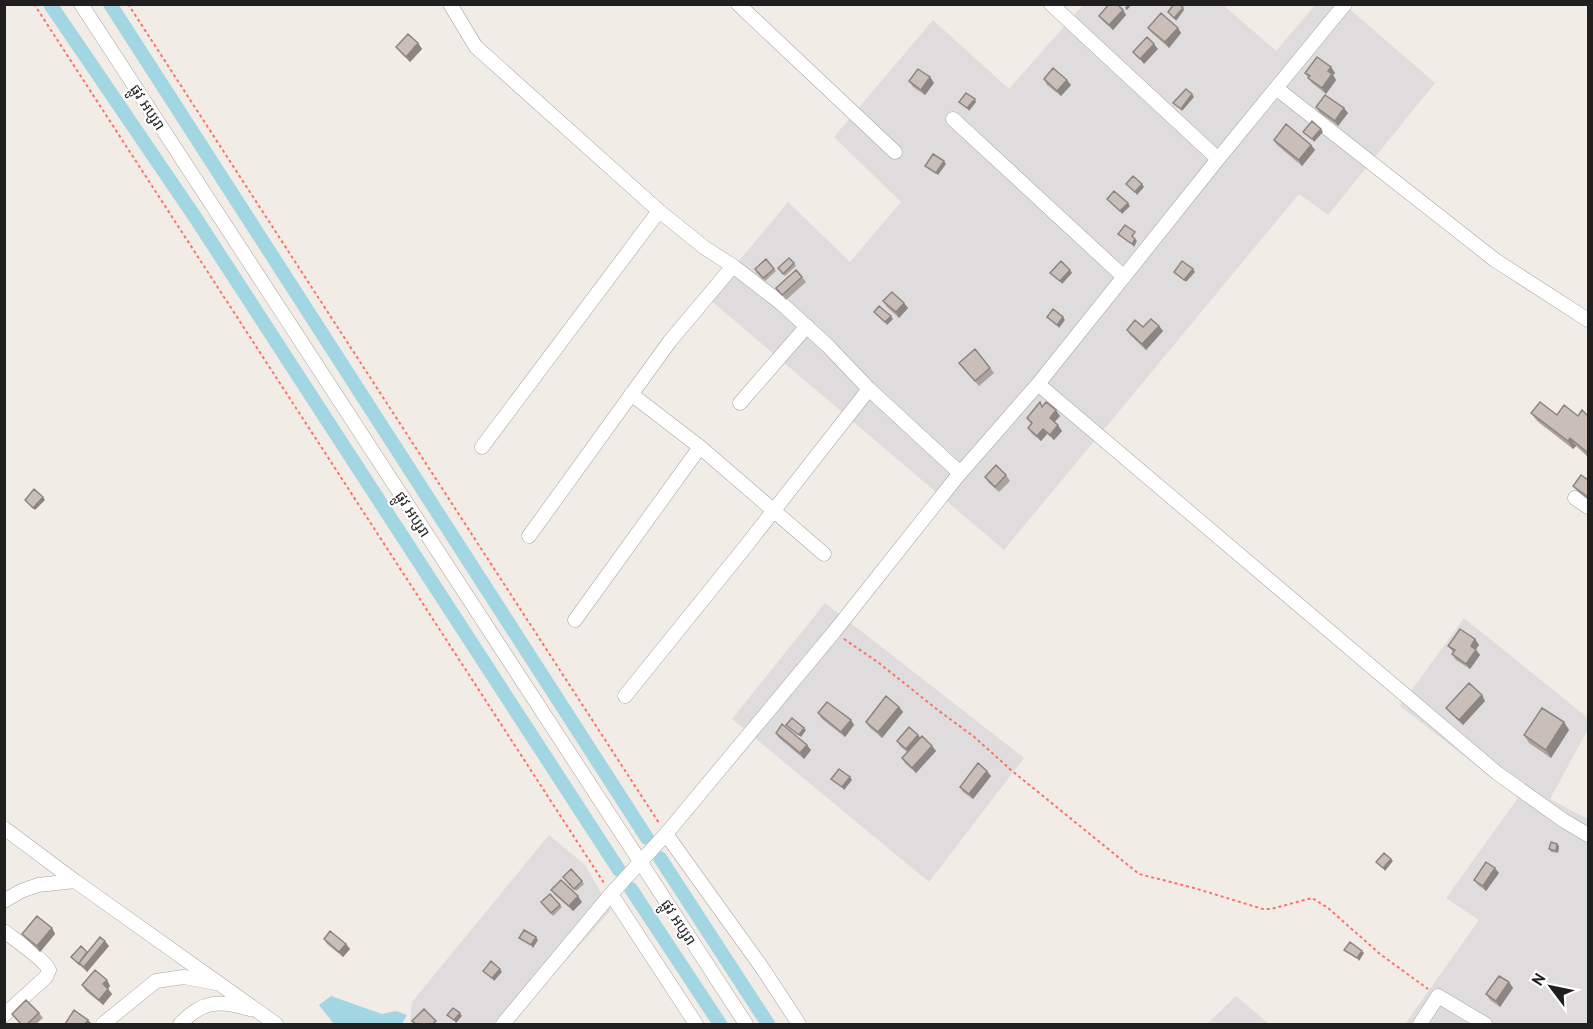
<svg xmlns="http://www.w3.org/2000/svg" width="1593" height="1029" viewBox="0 0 1593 1029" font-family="'PT Sans','Noto Sans Khmer',sans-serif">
<rect width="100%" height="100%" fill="#f1ece5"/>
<path fill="#dedcdc" d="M1083 5H1223L1276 51 1315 5H1345L1435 83 1328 215 1299 194 1004 550 708 298 788 202 850 262 901 202 834 137 933 20 1009 89Z
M825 603 1024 758 929 882 732 719Z
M1464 618 1588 718V729L1550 799 1588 819V1024H1405L1479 920 1446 898 1518 798 1400 706Z
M549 835 585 865 611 910 509 1024H410L412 1002Z
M1236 996 1269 1024H1207Z"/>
<path fill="#a2d6e2" d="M331 996 382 1014 396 1011 407 1015 402 1024H334L319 1005Z"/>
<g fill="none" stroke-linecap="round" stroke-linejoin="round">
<path stroke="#a2d6e2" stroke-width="14" d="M50 4 195 217 619 870
M110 4 647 838
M660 858 768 1024
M631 889 720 1024"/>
<defs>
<path id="minor" d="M81 4 746 1024
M450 4 476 47 659 211 705 248 733 266 782 304 828 346 869 389 960 473
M738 4 895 152
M1051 4 1218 159
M1276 88 1495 260 1588 320
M953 119 1124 277
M1038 384 1497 773 1563 820 1588 835
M631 394 700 447 824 554
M740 403 807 326
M482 447 659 211
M1575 498 1588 507
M529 536 670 341 733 266
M575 620 700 447
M625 696 742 551 869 389
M4 828 75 881 276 1024
M666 834 763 969 799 1024
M611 894 696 1024
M4 901 21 891 38 885 75 881
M4 931C14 939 46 961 49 970L46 977 4 1015
M103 1024 156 981 184 977 216 983
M180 1024C203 1000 219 1000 250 1009
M503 1024 611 894 666 834 834 632 956 478 1038 384 1218 159 1345 4
M1420 1024 1438 996 1485 1024"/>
</defs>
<use href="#minor" stroke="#a6a6a6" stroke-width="15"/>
<path stroke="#ff7168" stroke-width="2" stroke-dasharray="3 3" stroke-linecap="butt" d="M34 4 604 883
M128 4 659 823
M844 639 879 663 939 711 973 736 1011 770 1139 874 1194 888 1263 909H1271L1312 898 1328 908 1380 954 1428 989"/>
<use href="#minor" stroke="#fff" stroke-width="14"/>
</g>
<path fill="#ada39e" d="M1123 10 1126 15 1113 30 1103 21 1099 16Z
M1148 28H1178L1181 33 1169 48 1152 33Z
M418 43 422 49 410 62 400 52 396 47Z
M1331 67 1335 73 1333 75 1336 80 1326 94 1312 83 1305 73Z
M930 77 934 83 925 95 913 87 909 81Z
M1044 79 1071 85 1061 96 1047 85Z
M1316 107 1348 113 1338 126 1320 113Z
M1274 140 1311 145 1315 150 1302 166 1277 145Z
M794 263 796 266 785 276 778 268Z
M774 269 776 271 765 281 756 272Z
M802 277 806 282 786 300 776 288Z
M883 301 904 303 908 308 899 318 887 307Z
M1159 326 1163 331 1146 350 1130 335 1127 330Z
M959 363 990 368 994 373 979 386Z
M1043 406 1060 416 1054 422 1062 431 1054 440 1047 434 1041 441 1032 434 1028 428 1031 424 1027 418Z
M1531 413 1588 416V457L1576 446 1573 449 1537 421Z
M1006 475 1010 481 999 492 989 483 985 477Z
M1588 480V500L1577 491 1573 486Z
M1475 639 1479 645 1476 650 1480 655 1470 669 1456 660 1452 654 1453 652 1448 646Z
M1485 701 1463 725 1450 713 1446 708Z
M899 707 903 712 882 738 869 727 866 722Z
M818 713 851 720 854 725 845 737 822 719Z
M1564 722 1569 730 1551 758 1529 743 1524 735Z
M776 733 811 750 804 759 779 738Z
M920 738 932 746 936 751 916 773 905 763 902 758 907 752 900 746 897 741Z
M991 776 973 799 963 792 960 787Z
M1557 844 1559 846 1558 853 1551 852 1549 849Z
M1499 873 1486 891 1478 885 1474 880Z
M563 877 582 881 584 884 576 891Z
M551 890 582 902 573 911 555 895Z
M541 902 560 905 562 907 553 916Z
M52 928 55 934 40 952 26 939 22 934Z
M324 939 346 944 350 949 343 957 327 944Z
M109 946 87 972 71 957 87 952Z
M107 980 110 986 108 989 112 994 103 1005 86 991 82 985Z
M1509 982 1513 988 1500 1007 1490 1000 1486 994Z
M39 1013 43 1018 36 1024H20L12 1014Z"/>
<path fill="#8d8581" d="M1128 4H1132L1127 10 1125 8Z
M1183 8 1184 10 1176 21 1174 18Z
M1123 10 1126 15 1113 30 1109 25Z
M1178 28 1181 33 1169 48 1165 42Z
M418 43 422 49 410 62 406 57Z
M1154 44 1158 49 1144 64 1140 59Z
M1331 67 1335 73 1333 75 1336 80 1326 94 1322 88 1328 71Z
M930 77 934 83 925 95 921 90Z
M1067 80 1071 85 1061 96 1057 91Z
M1192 94 1194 97 1182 111 1181 109Z
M975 99 976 102 969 111 967 108Z
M1344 108 1348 113 1338 126 1335 121Z
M1321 129 1323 132 1314 142 1312 139Z
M1311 145 1315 150 1302 166 1299 160Z
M944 161 946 164 938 175 936 173Z
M1142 184 1144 187 1137 195 1135 192Z
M1128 203 1130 206 1122 214 1120 211Z
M1135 239 1137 241 1134 247 1132 244Z
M1193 269 1195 272 1186 282 1184 280Z
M1070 270 1072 273 1062 284 1060 281Z
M904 303 908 308 899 318 896 312Z
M891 316 893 319 887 325 885 322Z
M1063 317 1065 320 1059 328 1057 325Z
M1159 326 1163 331 1146 350 1142 344Z
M1056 410 1060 416 1053 424 1050 418Z
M1058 425 1062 431 1054 440 1050 435Z
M1043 429 1047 434 1041 441 1037 436Z
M1570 438 1576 446 1573 449 1568 441Z
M43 497 45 500 35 510 33 508Z
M1475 639 1479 645 1474 651 1471 646Z
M1476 650 1480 655 1470 669 1466 664Z
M1482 695 1485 701 1463 725 1459 720Z
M899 707 903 712 882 738 878 732Z
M851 720 854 725 845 737 841 732Z
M1564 722 1569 730 1551 758 1546 750Z
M804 728 806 730 801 737 799 735Z
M918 735 922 740 910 754 906 749Z
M807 745 811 750 804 759 800 753Z
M932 746 936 751 916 773 912 768Z
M987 771 991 776 973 799 969 794Z
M850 777 852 780 844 790 842 787Z
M1557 844 1559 846 1558 853 1556 851Z
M1391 859 1393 861 1385 871 1383 868Z
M1495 868 1499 873 1486 891 1483 886Z
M578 896 582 902 573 911 569 906Z
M52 928 55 934 40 952 37 946Z
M536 937 538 940 533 948 531 945Z
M105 941 109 946 87 972 84 967Z
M346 944 350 949 343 957 339 952Z
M1362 951 1364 953 1359 961 1357 958Z
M500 969 502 972 494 981 492 978Z
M107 980 110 986 107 990 103 984Z
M1509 982 1513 988 1500 1007 1496 1001Z
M108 989 112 994 103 1005 99 1000Z
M460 1013 462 1016 456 1023 454 1020Z
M88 1020 92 1024H85Z"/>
<path fill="#c9beb8" stroke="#8d8581" stroke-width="1.5" d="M1109 4H1117L1123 10 1109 25 1099 16Z
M1174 4H1180L1183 8 1174 18 1168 12Z
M1161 13 1178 28 1165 42 1148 28Z
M408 34 418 43 406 57 396 47Z
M1147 37 1154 44 1140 59 1133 52Z
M1317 57 1331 67 1328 71 1332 74 1322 88 1308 78 1310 76 1305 73Z
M1053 68 1067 80 1057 91 1044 79Z
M918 69 930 77 921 90 909 81Z
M1186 89 1192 94 1181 109 1173 103Z
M966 93 975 99 967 108 959 102Z
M1325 95 1344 108 1335 121 1316 107Z
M1312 121 1321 129 1312 139 1303 132Z
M1286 124 1311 145 1299 160 1274 140Z
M933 154 944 161 936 173 925 166Z
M1133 176 1142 184 1135 192 1126 184Z
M1114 191 1128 203 1120 211 1107 199Z
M1125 225 1135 232 1132 236 1135 239 1132 244 1118 234Z
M789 258 794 263 783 274 778 268Z
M766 259 774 269 763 278 755 269Z
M1061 261 1070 270 1060 281 1050 273Z
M1182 261 1193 269 1184 280 1174 272Z
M796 270 802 277 782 295 776 288Z
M892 292 904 303 896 312 883 301Z
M879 306 891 316 885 322 874 312Z
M1053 309 1063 317 1057 325 1047 317Z
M1151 319 1159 326 1142 344 1127 330 1135 320 1143 327Z
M975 349 990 368 975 381 959 363Z
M1040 402 1042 407 1046 402 1056 410 1050 418 1058 425 1050 435 1043 429 1037 436 1028 428 1032 423 1027 418Z
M1540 402 1557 415 1564 405 1578 416 1582 410 1588 416V453L1570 438 1568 441 1531 413Z
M996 465 1006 475 995 487 985 477Z
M1581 475 1588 480V497L1573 486Z
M34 489 43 497 33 508 25 500Z
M1460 629 1475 639 1471 646 1476 650 1466 664 1452 654 1455 650 1448 646Z
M1469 683 1482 695 1459 720 1446 708Z
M886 696 899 707 878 732 866 722Z
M827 702 851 720 841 732 818 713Z
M1542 708 1564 722 1546 750 1524 735Z
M792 718 804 728 799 735 786 725Z
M782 724 807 745 800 753 776 733Z
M909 727 918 735 906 749 897 741Z
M922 736 932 746 912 768 902 758Z
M978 763 987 771 969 794 960 787Z
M839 769 850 777 842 787 831 779Z
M1551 842 1557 844 1556 851 1549 849Z
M1384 853 1391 859 1383 868 1376 862Z
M1486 862 1495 868 1483 886 1474 880Z
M571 869 582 881 574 889 563 877Z
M561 880 578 896 569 906 551 890Z
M550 894 560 905 551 913 541 902Z
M37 916 52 928 37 946 22 934Z
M524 930 536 937 531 945 519 938Z
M330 931 346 944 339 952 324 939Z
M100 937 105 941 84 967 79 963Z
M1350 942 1362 951 1357 958 1344 950Z
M81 946 87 952 79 963V964L71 957Z
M491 961 500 969 492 978 483 971Z
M95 970 107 980 103 984 108 989 99 1000 82 985Z
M1499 976 1509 982 1496 1001 1486 994Z
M26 1000 39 1013 27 1024H21L12 1014Z
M453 1008 460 1013 454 1020 447 1015Z
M424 1009 436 1021 432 1024H416L412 1021Z
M74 1010 88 1020 85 1024H65Z"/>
<g text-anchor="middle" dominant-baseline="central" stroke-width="4.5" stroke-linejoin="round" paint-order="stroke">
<g font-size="15" fill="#1f1f1f" stroke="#fff">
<text transform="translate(148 107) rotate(57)">ផ្លូវ អប្សរា</text>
<text transform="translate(413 514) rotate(57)">ផ្លូវ អប្សរា</text>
<text transform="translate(679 922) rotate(57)">ផ្លូវ អប្សរា</text>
</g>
</g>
<rect width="1593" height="1029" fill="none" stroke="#1f1f1f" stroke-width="12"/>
<g transform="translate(1551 987) rotate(302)" stroke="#ffffff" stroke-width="4.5" paint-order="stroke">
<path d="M0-4.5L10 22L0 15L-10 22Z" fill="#1f1f1f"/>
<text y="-9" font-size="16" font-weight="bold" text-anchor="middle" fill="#1f1f1f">N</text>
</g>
</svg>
